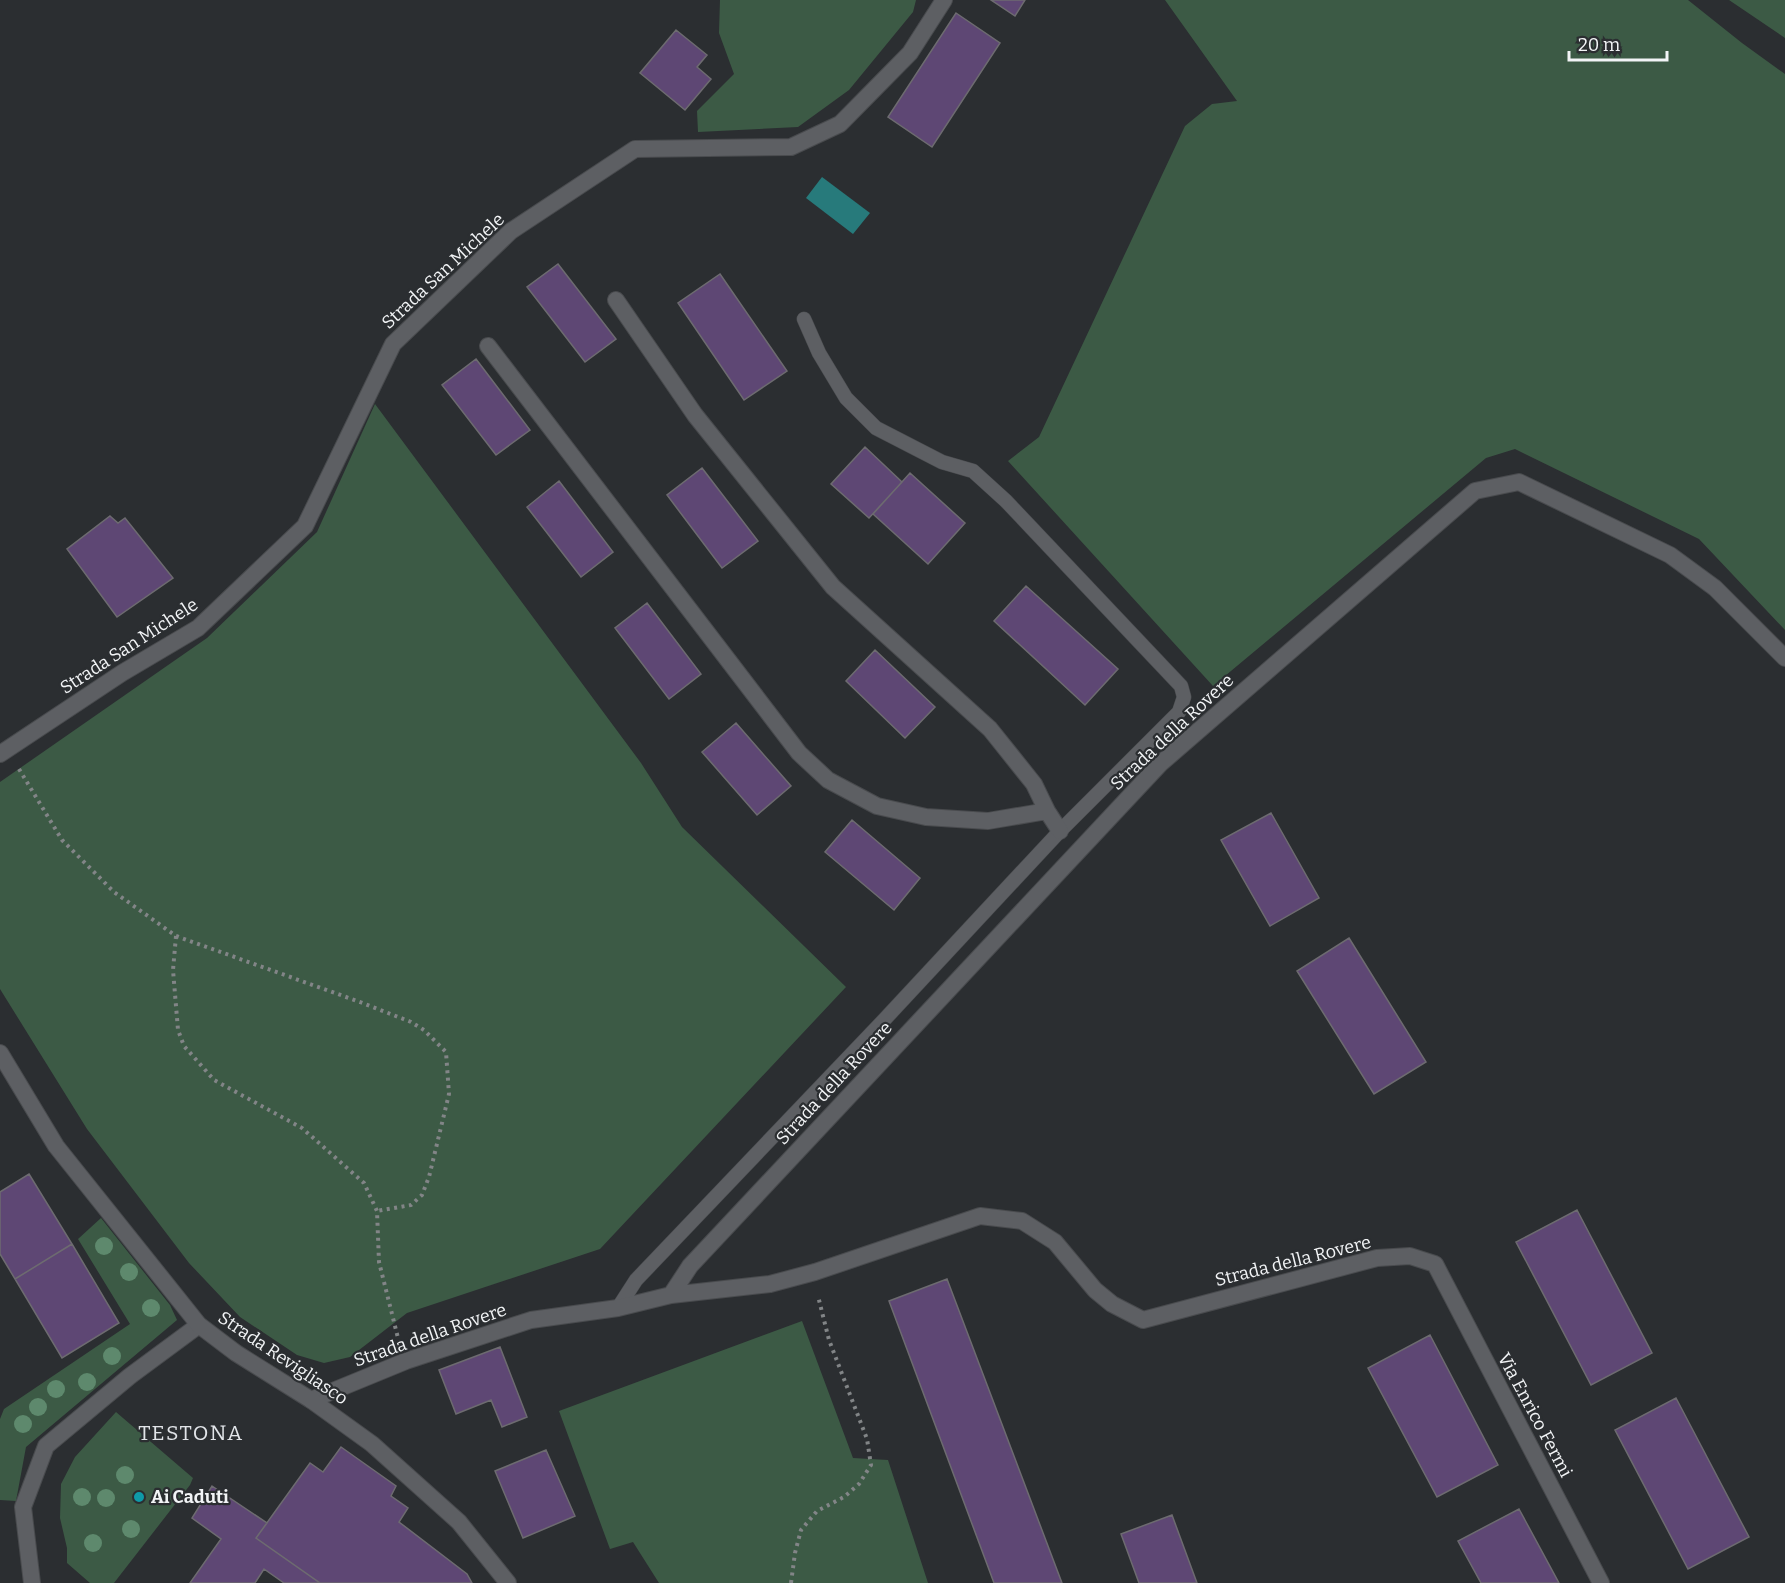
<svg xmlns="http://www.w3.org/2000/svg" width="1785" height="1583" viewBox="0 0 1785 1583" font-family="Bitter,serif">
<rect width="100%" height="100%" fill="#2b2e31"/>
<path fill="#3c5a45" d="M720 0H916L913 12 849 90 798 127 698 132 697 111 734 74 719 33Z
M1165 0H1688L1742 43 1785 74V630L1699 539 1515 449 1486 458 1213 686 1008 461 1039 437 1185 126 1212 104 1237 101Z
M1729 0H1785V38Z
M375 404 641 763 682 827 846 987 600 1249 407 1313 350 1357 324 1363 297 1355 240 1317 189 1263 87 1129 0 989V782L207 638 317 532Z
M101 1218 170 1305 177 1320 26 1447 16 1501 0 1500V1419L4 1409 130 1324 78 1239Z
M802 1321 853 1458 888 1460 928 1583H659L633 1542 610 1549 559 1411Z
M116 1412 193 1478 190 1485 114 1583H90L67 1563V1548L60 1518 61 1484 75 1457Z"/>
<path fill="#277a7b" d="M822 177 870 213 853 234 806 198Z"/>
<path fill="#5e4774" stroke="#6d6b70" stroke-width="1.5" d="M991 0H1025L1015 16Z
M956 13 1000 43 932 147 888 117Z
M676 30 707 55 697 67 711 79 685 110 640 73Z
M558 264 616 339 585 362 527 287Z
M720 274 787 371 744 400 678 303Z
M476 359 530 430 496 455 442 385Z
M865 447 902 482 869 518 831 484Z
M702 468 758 541 722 568 667 495Z
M910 473 965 523 928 564 873 514Z
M559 481 613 552 581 577 527 507Z
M110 516 118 523 125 518 173 578 117 617 67 549Z
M1026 586 1118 669 1085 705 994 621Z
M647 603 701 674 669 699 615 628Z
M875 650 935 707 905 738 846 681Z
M736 723 791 786 757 815 702 752Z
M1271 813 1319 898 1270 926 1221 840Z
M852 820 920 878 894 910 825 852Z
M1349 938 1426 1062 1374 1094 1297 971Z
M29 1174 72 1244 15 1279 0 1254V1192Z
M1577 1210 1652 1353 1591 1385 1516 1242Z
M72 1244 119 1323 62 1358 15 1279Z
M947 1279 1062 1583H994L889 1301Z
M1430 1335 1498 1465 1437 1497 1368 1368Z
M500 1347 527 1417 502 1427 491 1400 456 1414 439 1370Z
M1676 1398 1749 1537 1688 1569 1615 1430Z
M341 1447 396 1486 391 1496 408 1508 399 1522 467 1574 472 1583H320L256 1538 310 1463 323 1472Z
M546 1450 575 1516 523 1538 495 1471Z
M212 1486 267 1523 256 1538 320 1583H284L264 1569 255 1583H190L221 1539 192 1518Z
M1519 1509 1559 1583H1481L1458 1541Z
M1172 1515 1197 1583H1139L1121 1534Z"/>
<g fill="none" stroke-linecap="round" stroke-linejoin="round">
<defs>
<path id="service" d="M618 1308 636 1280 884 1020 1060 831 1179 712 1184 697 1181 686 1006 501 973 471 942 462 876 428 846 398 819 353 804 319"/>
<path id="minor" d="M616 300 695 415 833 587 990 729 1034 784 1047 811 1060 831
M488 346 799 753 828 780 877 806 926 817 988 821 1047 811
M0 754 122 673 198 628 305 526 393 344 511 231 635 149 791 147 840 124 910 53 944 0
M671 1295 690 1266 1160 764 1475 491 1519 482 1670 555 1715 588 1785 658
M311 1400 406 1361 531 1320 618 1308 671 1295 770 1284 815 1272 980 1216 1022 1221 1055 1242 1095 1290 1112 1304 1143 1320 1377 1258 1410 1256 1435 1264 1601 1583
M32 1583 23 1507 46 1446 130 1376 199 1325"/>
<path id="tertiary" d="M0 1053 56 1146 199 1325 236 1353 311 1400 372 1444 459 1522 508 1583"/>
</defs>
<use href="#service" stroke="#494b4e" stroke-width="15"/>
<use href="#minor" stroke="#494b4e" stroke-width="18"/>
<use href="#tertiary" stroke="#494b4e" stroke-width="18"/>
<path stroke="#828587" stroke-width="4" stroke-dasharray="3 4.5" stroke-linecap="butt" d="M19 769 62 840 114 892 176 936 360 1002 411 1022 424 1030 446 1052 449 1094 429 1177 422 1195 411 1205 377 1211
M176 936 173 970 178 1030 184 1046 214 1080 302 1128 364 1183 377 1211 379 1262 398 1338
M791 1583 795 1553 801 1530 817 1511 844 1497 859 1484 871 1465 867 1439 829 1340 818 1296"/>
<use href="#service" stroke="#5d5f63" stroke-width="14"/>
<use href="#minor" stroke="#5d5f63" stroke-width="16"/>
<use href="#tertiary" stroke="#5d5f63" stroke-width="16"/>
</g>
<g fill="#5e896d">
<circle cx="104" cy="1246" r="9"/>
<circle cx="129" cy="1272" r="9"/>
<circle cx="151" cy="1308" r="9"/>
<circle cx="112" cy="1356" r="9"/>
<circle cx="87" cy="1382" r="9"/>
<circle cx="56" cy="1389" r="9"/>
<circle cx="38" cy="1407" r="9"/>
<circle cx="23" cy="1424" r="9"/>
<circle cx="125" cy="1475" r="9"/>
<circle cx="82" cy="1497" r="9"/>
<circle cx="106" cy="1498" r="9"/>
<circle cx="131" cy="1529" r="9"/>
<circle cx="93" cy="1543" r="9"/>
</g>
<circle fill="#0f9aa8" stroke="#2b2e31" stroke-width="2" cx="139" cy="1497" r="6"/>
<g text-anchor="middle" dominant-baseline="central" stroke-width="4.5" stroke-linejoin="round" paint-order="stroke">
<g font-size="18" fill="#f2f4f6" stroke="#2b2e31">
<text transform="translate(443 271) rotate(-43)">Strada San Michele</text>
<text transform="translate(129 646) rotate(-33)">Strada San Michele</text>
<text transform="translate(1172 732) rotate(-43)">Strada della Rovere</text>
<text transform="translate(834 1083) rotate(-47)">Strada della Rovere</text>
<text transform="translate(1293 1261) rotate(-14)">Strada della Rovere</text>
<text transform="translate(430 1335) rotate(-19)">Strada della Rovere</text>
<text transform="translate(283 1358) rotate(34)">Strada Revigliasco</text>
<text transform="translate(1535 1415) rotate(62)">Via Enrico Fermi</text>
</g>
<g font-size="18" font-weight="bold" fill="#f2f4f6" stroke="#2b2e31" text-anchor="start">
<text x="151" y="1497">Ai Caduti</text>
</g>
<g font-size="21" letter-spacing="1.5" fill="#e2e5e9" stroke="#2b2e31">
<text x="191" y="1433">TESTONA</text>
</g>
</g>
<path d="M1569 51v9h98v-9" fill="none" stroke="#f2f4f6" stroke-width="3"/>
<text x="1578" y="51" font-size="18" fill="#f2f4f6" stroke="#2b2e31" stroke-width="4.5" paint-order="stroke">20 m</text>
</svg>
